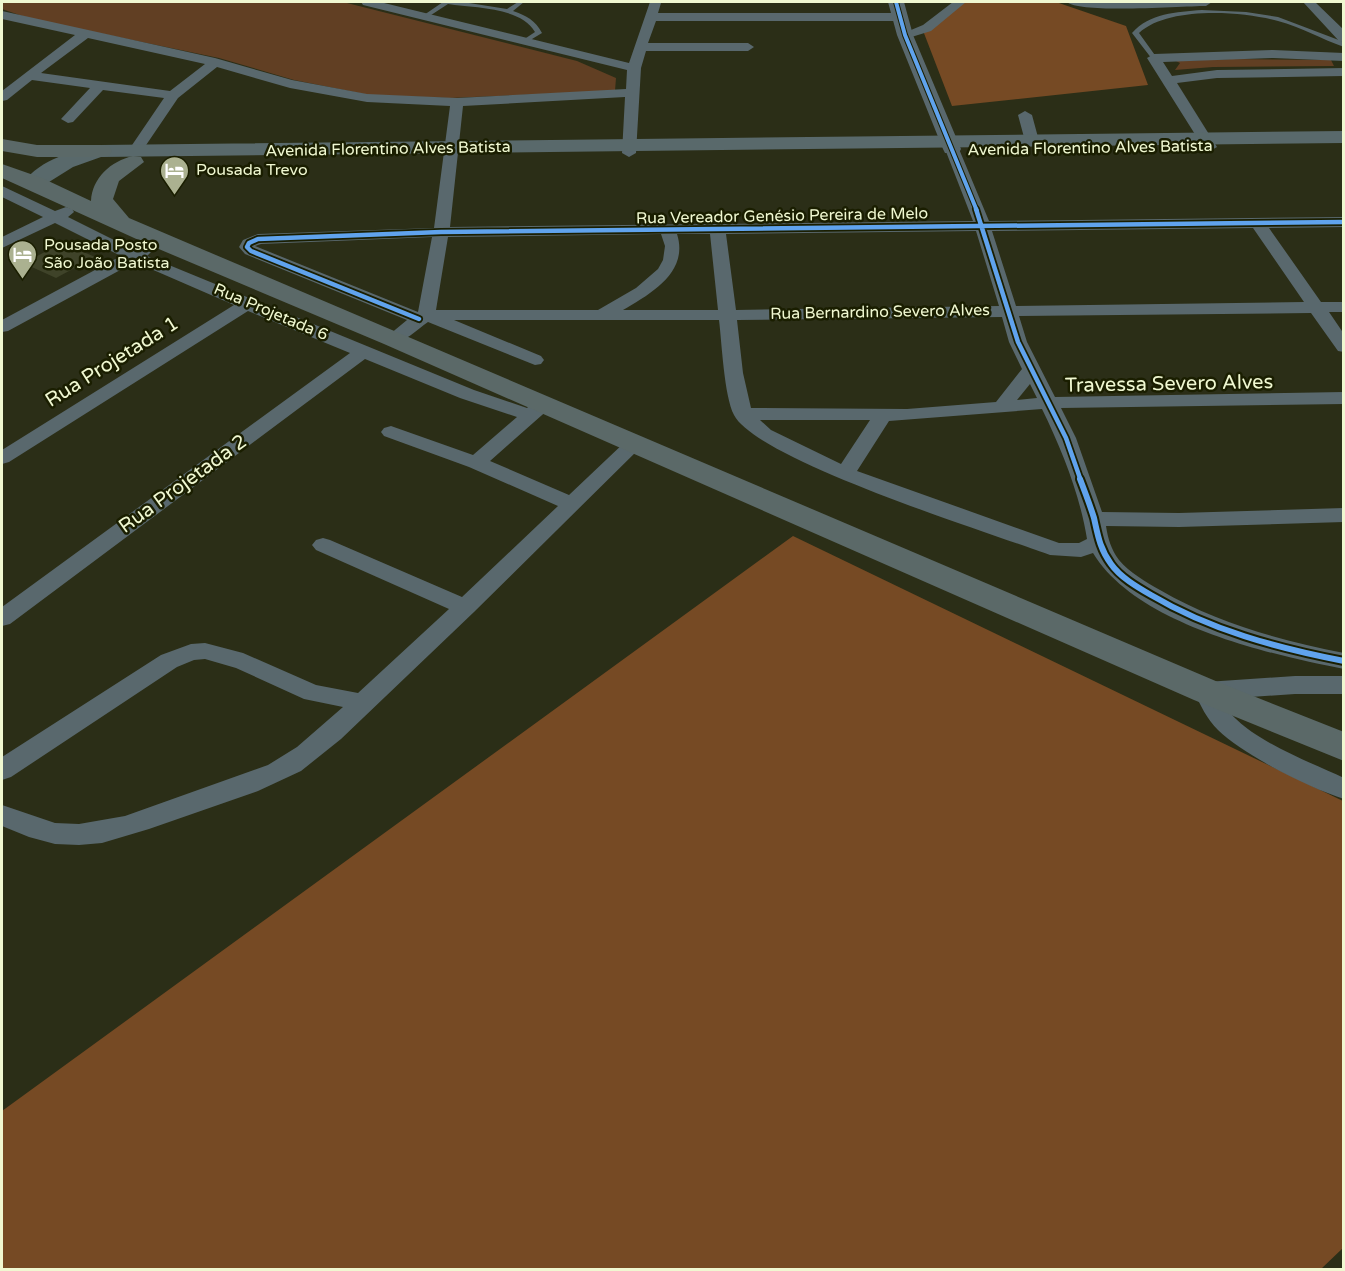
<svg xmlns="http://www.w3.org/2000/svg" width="1345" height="1271" viewBox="0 0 1345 1271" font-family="'Varela Round',sans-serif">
<rect width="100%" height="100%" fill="#2b2e17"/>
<path fill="#613f23" d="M2 2H343L577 61 616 78 615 91 449 98 369 95 294 80 219 58 31 19 2 9Z
M1232 59 1331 60 1334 66 1213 67 1175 70 1180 63 1176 61Z"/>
<path fill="#764a24" d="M964 2H1056L1126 26 1148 85 952 106 922 28Z
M793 536 1343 801 1344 1247 1321 1269H2V1111Z"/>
<path fill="#3f4329" d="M63 243 95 257 56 278 23 263Z"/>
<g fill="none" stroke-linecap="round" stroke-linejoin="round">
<path fill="#59686d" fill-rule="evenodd" d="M443 2 469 3 507 9 518 2H524L513 11C527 16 535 20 542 33L527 42H523V40L535 32C521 7 474 8 448 4L428 17H424V15Z
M1202 10 1246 12 1278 17 1344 42V47C1321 39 1301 27 1278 21 1242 11 1168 6 1139 33L1157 58 1154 60 1152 59 1132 33C1150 13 1176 12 1202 10Z"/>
<path fill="#59686d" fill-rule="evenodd" d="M361 2H380L629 63 650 2 661 3 658 13H899L905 17 899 21H656L648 43H748L754 47 748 51H646L641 68 636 153 629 157 622 153 625 97 463 106 450 227 973 221 945 149 952 145 959 149 989 221 1344 217V227L1269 228 1321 302H1344V312H1329L1344 334V352L1338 351 1311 313 1019 316 1027 342 1055 397 1344 392V404L1061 408 1076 438 1102 512 1179 513 1344 508V522L1179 527 1106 526C1108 539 1111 549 1119 560 1129 572 1146 582 1160 590 1217 623 1279 640 1344 653V669C1267 654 1136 624 1093 553L1081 557 1050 555C993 534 757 460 734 415 724 395 722 344 719 320H454L541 356 544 360 541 364 535 365 428 322C416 330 402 346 387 343L384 339 407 320 245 254 239 247 243 240 258 234 434 228 450 106 367 102 290 88 217 67 178 98 140 154 135 155 128 151 164 98 103 90 73 122 68 123 61 119 90 88 32 80 7 100 2 101V91L75 35 2 19V11L215 58 292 80 367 94 457 98 626 89 627 70 363 5ZM88 38 205 64 170 91 41 73ZM1253 228 1304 302 1016 306 992 231ZM976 231 999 306 736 310 726 234ZM661 234 665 246 663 260 658 269 636 288 598 310H436L448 237ZM677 234H710L718 310H623C652 293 689 272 677 234ZM432 237 418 312 255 246 261 244ZM1002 317 1009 342 1022 369 996 402 907 409 751 408 743 373 737 320ZM1030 384 1037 398 1017 400ZM1042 409C1062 450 1080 495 1087 539L1079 543H1059L857 471 889 421ZM760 420H870L841 464 771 430Z
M953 2H966L931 31 905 39 899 35 923 25Z
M1067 2H1212L1206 6C1183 6 1080 14 1067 2Z
M1303 2H1315L1344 30V42L1339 41Z
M1273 50 1344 53V61L1273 58 1163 62 1172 76 1217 70 1344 68V76L1217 78 1177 83 1217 147 1210 151 1203 147 1147 58 1154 54Z
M1025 111 1032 115 1039 141 1037 144 1032 145 1025 141 1018 115Z
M2 186 55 211 66 207 72 209 74 212 68 217 134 250 145 245 151 247 153 250 147 256 474 390 527 408 536 400H550L552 404 550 408 490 461 569 495 626 441H640L643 445 474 612 341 739 301 771 258 791 149 829 102 843 79 845 55 844 29 837 2 826V805L55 823 79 824 125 816 268 765 297 747 343 707 304 699 236 668 205 659 194 660 177 667 11 777 2 780V757L161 655 191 644 205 643 243 653 316 685 358 693 449 609 316 550 312 545 316 540 323 538 330 540 462 597 558 506 469 467 384 436 381 432 384 428 391 426 473 455 517 417 460 398 365 359 10 624 2 626V607L350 353 248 311 9 462 2 464V450L234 305 135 262 8 331 2 332V320L121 256 55 223 2 248V237L43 217 2 197Z
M1295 676H1344V694H1295L1221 699C1238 736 1308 761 1344 778V799C1308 787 1245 756 1218 730 1207 719 1200 705 1194 691L1198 685 1206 682Z"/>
<path fill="#59686d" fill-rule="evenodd" d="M888 2H904L913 35 961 149 959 153H945L943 149 897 35Z"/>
<path fill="#59696b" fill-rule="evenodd" d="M1344 131V143L101 157 73 167 41 187 34 189 27 187 23 183C40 159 75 150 101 145Z"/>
<path fill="#5b6968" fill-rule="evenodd" d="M2 139 37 145H101L109 146 112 151 109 156 101 157H37L2 151Z
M133 156 141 157 144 162 119 181 113 199 129 218 1218 682 1344 732V761L1194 700 384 344 154 247 2 178V164L42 178 91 201C92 178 111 161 133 156Z"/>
<defs>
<path id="cycleway-far2" d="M896 2 905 35 977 211"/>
<path id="cycleway-far1" d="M976 209 1018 342 1066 438 1081 481
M419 319 251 251 247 247 249 243 258 239 441 232 1344 222"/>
<path id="cycleway" d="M1080 479C1085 492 1090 505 1094 518 1098 536 1100 549 1111 564 1120 577 1137 587 1151 595 1210 630 1277 648 1344 661"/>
</defs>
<use href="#cycleway-far2" stroke="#1a1e00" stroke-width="6"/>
<use href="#cycleway-far1" stroke="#1a1e00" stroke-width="8"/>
<use href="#cycleway" stroke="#1a1e00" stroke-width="10"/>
<use href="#cycleway-far2" stroke="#60a3ed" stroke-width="4"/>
<use href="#cycleway-far1" stroke="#60a3ed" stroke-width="4.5"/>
<use href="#cycleway" stroke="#60a3ed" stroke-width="6"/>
</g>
<defs>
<symbol id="hotel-pin" viewBox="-11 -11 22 30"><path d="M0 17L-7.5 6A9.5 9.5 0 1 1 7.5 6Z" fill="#abb190" stroke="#1a1e00"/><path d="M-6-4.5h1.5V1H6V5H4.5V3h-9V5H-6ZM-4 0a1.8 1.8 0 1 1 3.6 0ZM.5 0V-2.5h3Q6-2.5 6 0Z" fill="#fff"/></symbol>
</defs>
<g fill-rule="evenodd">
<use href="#hotel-pin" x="158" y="154" width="33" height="45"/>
<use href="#hotel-pin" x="6" y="238" width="33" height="45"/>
</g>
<g text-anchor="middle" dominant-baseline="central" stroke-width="5" stroke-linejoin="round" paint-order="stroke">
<g font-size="16" fill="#f0f8d1" stroke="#1a1e00">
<text transform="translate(1090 148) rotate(-1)">Avenida Florentino Alves Batista</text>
<text transform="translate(388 149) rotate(-1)">Avenida Florentino Alves Batista</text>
<text transform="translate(782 216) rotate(-1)">Rua Vereador Genésio Pereira de Melo</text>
<text transform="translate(271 312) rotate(23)">Rua Projetada 6</text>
<text transform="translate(880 312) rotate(-1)">Rua Bernardino Severo Alves</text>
</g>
<g font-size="16" fill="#f0f8d1" stroke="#1a1e00" text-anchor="start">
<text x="196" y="170">Pousada Trevo</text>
<text x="44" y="245">Pousada Posto<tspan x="44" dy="18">São João Batista</tspan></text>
</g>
<g font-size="20" fill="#f0f8d1" stroke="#1a1e00">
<text transform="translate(112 362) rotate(-32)">Rua Projetada 1</text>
<text transform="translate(1169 384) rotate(-1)">Travessa Severo Alves</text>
<text transform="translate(183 484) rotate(-36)">Rua Projetada 2</text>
</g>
</g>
<rect width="1345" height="1271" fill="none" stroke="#f0f8d1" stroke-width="6"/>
</svg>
